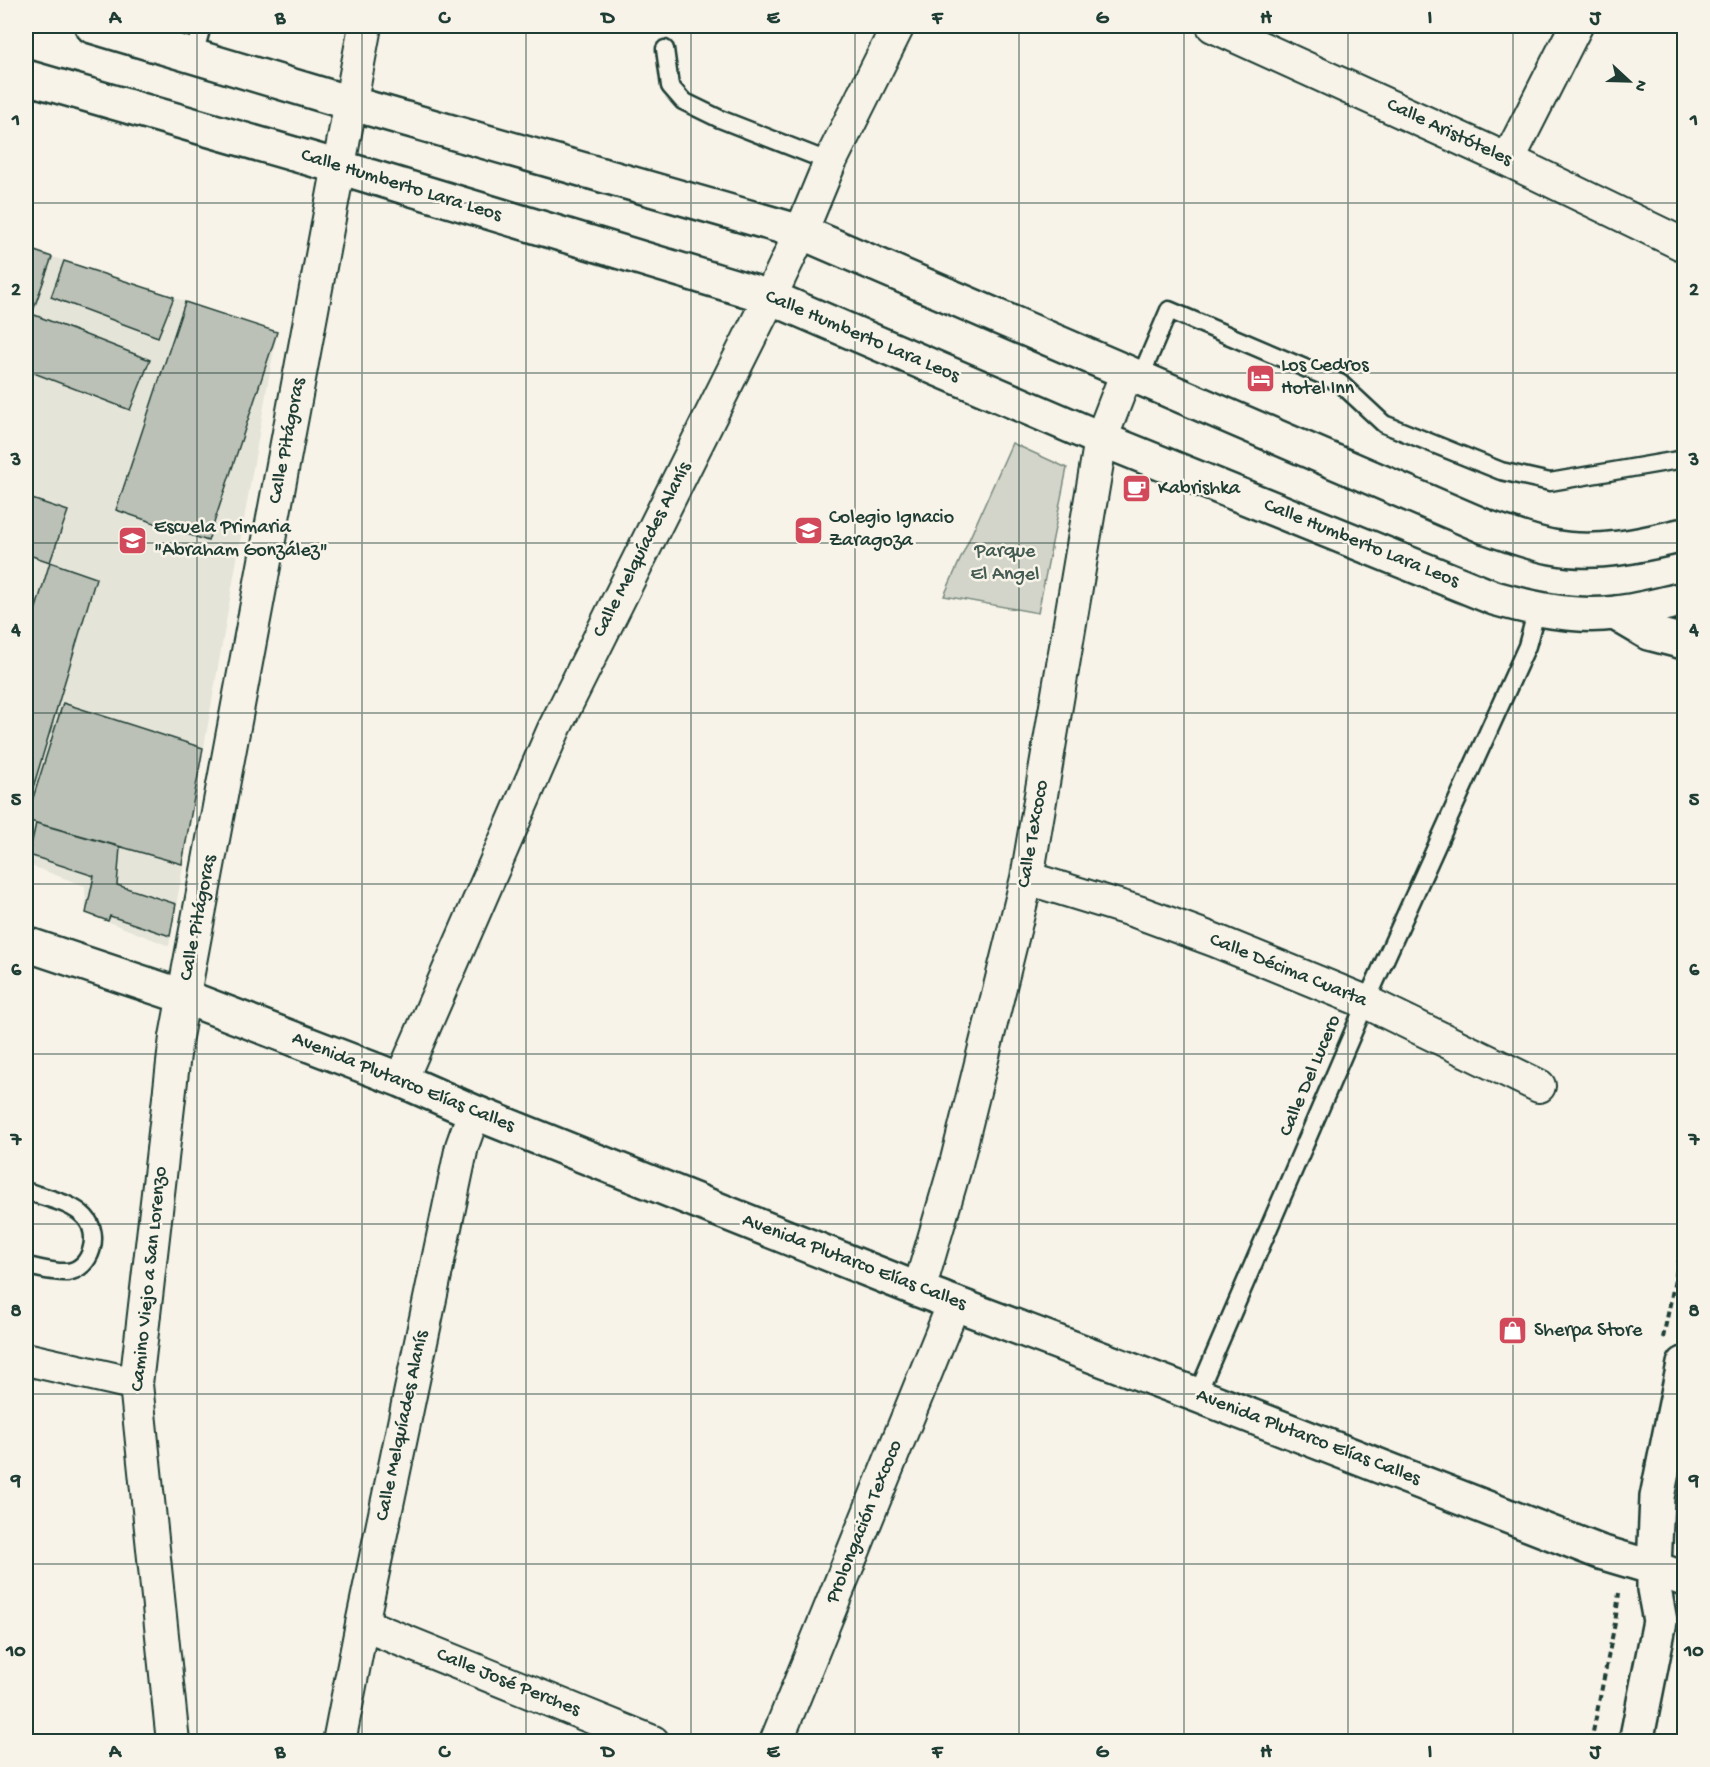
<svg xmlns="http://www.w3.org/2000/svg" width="1710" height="1767" viewBox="0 0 1710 1767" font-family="'Gochi Hand',sans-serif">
<rect width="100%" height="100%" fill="#f7f3e8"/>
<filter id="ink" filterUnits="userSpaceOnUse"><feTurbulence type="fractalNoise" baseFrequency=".0167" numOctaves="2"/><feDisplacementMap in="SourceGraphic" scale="12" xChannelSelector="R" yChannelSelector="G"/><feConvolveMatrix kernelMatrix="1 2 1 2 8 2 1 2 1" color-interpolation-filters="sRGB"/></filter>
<g filter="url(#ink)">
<path fill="#e5e4d9" d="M26 248 277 332 169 946 86 913 85 886 26 864Z"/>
<path fill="#d3d5ca" stroke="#79897f" stroke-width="1.5" d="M1012 443 1067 468 1038 613 944 596Z"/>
<path fill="#bbc1b6" stroke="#1f3d34" stroke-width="1.5" d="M26 248 52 257 32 314 150 360 130 410 26 370Z
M64 261 174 297 158 337 51 297Z
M185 302 277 332 208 541 116 510Z
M26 497 68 511 50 562 26 554Z
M50 562 96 578 26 811V641Z
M63 703 203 748 182 864 26 820Z
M36 823 120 847 117 885 176 904 170 936 110 916 108 921 86 913 94 876 29 855Z"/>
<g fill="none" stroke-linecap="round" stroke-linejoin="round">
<defs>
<path id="service" d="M665 49 670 86 683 101 720 119 830 162
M194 55 202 26
M1140 378 1169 310 1340 383 1384 424 1501 471 1550 482 1684 459
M26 1191C45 1198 71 1202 85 1217 101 1234 92 1269 67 1272 54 1273 39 1268 26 1266
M1197 1395 1366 1002 1527 646 1537 609"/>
<path id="minor" d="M1213 26 1508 160 1684 245
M1508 160 1576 26
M1027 878 1138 912 1214 940 1366 1002 1539 1086
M401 1080 554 729 770 297 801 232 830 162 898 26
M919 1290 956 1164 1027 878 1101 439 1127 372
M26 1359 136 1384
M362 1624 653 1742
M173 1742 136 1384 176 1037 365 26
M339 1742 362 1624 462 1146 474 1112
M776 1742 954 1303"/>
<path id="tertiary" d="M1636 1742 1660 1621 1654 1589V1568"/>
<path id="primary" d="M92 26 350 103 801 232 1486 527C1508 534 1530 543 1552 547 1596 556 1642 545 1684 535
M26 77 339 167 770 297 1101 439 1494 598C1533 609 1575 618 1615 613 1638 611 1662 604 1684 599
M1615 613 1649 633 1684 642
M26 944 185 997 401 1080 474 1112 919 1290 1197 1395 1600 1552 1654 1568 1684 1579
M1654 1568 1657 1497 1684 1364"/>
</defs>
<use href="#service" stroke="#1f3d34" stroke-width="21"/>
<use href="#minor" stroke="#1f3d34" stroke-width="36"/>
<use href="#tertiary" stroke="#1f3d34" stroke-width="38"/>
<use href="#primary" stroke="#1f3d34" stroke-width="38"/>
<path stroke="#1f3d34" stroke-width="4" stroke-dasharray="6 4.5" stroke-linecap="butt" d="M1663 1338 1684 1236
M1591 1742 1615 1623 1619 1593"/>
<use href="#service" stroke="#f7f3e8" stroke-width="16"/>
<use href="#minor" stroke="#f7f3e8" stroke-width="32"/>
<use href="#tertiary" stroke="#f7f3e8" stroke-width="33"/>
<use href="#primary" stroke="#f7f3e8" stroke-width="33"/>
</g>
</g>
<path fill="none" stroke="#1f3d34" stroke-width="1.5" stroke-opacity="0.55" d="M197 26V1742M362 26V1742M526 26V1742M691 26V1742M855 26V1742M1019 26V1742M1184 26V1742M1348 26V1742M1513 26V1742M26 203H1684M26 373H1684M26 543H1684M26 713H1684M26 884H1684M26 1054H1684M26 1224H1684M26 1394H1684M26 1564H1684"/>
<defs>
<symbol id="hotel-square" viewBox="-11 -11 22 22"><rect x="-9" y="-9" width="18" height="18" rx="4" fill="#d1495b" stroke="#f7f3e8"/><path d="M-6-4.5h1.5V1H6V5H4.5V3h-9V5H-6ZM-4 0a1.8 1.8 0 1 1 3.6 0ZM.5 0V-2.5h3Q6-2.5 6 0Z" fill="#fff"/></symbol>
<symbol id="cafe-square" viewBox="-11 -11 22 22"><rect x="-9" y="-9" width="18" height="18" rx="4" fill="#d1495b" stroke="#f7f3e8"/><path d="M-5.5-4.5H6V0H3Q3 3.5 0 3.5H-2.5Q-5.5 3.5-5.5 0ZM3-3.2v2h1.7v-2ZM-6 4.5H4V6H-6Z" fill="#fff"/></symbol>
<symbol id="school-square" viewBox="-11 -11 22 22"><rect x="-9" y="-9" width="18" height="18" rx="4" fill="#d1495b" stroke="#f7f3e8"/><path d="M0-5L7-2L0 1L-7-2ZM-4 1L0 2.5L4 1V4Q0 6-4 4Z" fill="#fff"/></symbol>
<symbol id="shop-square" viewBox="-11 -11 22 22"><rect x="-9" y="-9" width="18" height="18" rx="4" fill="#d1495b" stroke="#f7f3e8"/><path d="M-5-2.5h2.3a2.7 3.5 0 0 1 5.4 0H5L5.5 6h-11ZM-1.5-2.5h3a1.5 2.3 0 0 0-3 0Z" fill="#fff"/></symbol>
</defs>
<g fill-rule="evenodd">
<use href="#hotel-square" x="1244" y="362" width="33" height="33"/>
<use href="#cafe-square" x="1120" y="472" width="33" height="33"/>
<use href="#school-square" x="792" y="514" width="33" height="33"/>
<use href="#school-square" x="116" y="524" width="33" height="33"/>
<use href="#shop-square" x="1496" y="1314" width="33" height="33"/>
</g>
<g text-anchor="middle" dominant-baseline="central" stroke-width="5" stroke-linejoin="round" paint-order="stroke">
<g font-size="20" fill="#1f3d34" stroke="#f7f3e8">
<text transform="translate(1449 133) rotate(25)">Calle Aristóteles</text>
<text transform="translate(401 186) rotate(17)">Calle Humberto Lara Leos</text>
<text transform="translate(862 337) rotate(23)">Calle Humberto Lara Leos</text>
<text transform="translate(288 441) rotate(-79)">Calle Pitágoras</text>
<text transform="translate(1361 544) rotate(22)">Calle Humberto Lara Leos</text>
<text transform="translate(643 550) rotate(-63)">Calle Melquíades Alanís</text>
<text transform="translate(1034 834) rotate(-80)">Calle Texcoco</text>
<text transform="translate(199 918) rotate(-79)">Calle Pitágoras</text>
<text transform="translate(1288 971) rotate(22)">Calle Décima Cuarta</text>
<text transform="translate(1311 1076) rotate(-67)">Calle Del Lucero</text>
<text transform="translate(403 1083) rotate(22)">Avenida Plutarco Elías Calles</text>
<text transform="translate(854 1263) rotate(21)">Avenida Plutarco Elías Calles</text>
<text transform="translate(150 1279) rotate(-84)">Camino Viejo a San Lorenzo</text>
<text transform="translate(403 1426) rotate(-78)">Calle Melquíades Alanís</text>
<text transform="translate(1308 1438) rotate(21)">Avenida Plutarco Elías Calles</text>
<text transform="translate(865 1522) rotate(-68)">Prolongación Texcoco</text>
<text transform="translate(508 1683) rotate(22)">Calle José Perches</text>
</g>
<g font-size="20" fill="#1f3d34" stroke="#f7f3e8" text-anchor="start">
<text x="1281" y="366">Los Cedros<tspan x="1281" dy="23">Hotel Inn</tspan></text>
<text x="1158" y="489">Kabrishka</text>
<text x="829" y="518">Colegio Ignacio<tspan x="829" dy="23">Zaragoza</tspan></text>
<text x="154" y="528">Escuela Primaria<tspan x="154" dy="23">"Abraham González"</tspan></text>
<text x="1534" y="1331">Sherpa Store</text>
</g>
<g font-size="20" fill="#435b52" stroke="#f7f3e8">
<text x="1005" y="552">Parque<tspan x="1005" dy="23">El Angel</tspan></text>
</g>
</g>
<rect width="1710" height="1767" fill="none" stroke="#f7f3e8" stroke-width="66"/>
<g transform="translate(1629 81) rotate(112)" stroke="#f7f3e8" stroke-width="4.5" paint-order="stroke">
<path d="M0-4.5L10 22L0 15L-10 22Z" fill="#1f3d34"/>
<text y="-9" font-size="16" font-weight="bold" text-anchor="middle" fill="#1f3d34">N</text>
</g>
<rect x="33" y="33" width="1644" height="1701" fill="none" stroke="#1f3d34" stroke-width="2"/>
<g font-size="20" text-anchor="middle" font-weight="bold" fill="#1f3d34">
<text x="115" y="23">A</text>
<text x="280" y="23">B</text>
<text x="444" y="23">C</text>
<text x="608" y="23">D</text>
<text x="773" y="23">E</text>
<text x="937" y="23">F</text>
<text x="1102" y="23">G</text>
<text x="1266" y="23">H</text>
<text x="1430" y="23">I</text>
<text x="1595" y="23">J</text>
<text x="16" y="125">1</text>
<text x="1694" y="125">1</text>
<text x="16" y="295">2</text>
<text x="1694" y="295">2</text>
<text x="16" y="465">3</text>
<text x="1694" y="465">3</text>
<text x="16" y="635">4</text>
<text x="1694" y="635">4</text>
<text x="16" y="805">5</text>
<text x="1694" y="805">5</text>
<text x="16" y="975">6</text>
<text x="1694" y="975">6</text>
<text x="16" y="1145">7</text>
<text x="1694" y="1145">7</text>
<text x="16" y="1316">8</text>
<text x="1694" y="1316">8</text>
<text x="16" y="1486">9</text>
<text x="1694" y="1486">9</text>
<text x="16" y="1656">10</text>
<text x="1694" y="1656">10</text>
<text x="115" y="1757">A</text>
<text x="280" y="1757">B</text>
<text x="444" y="1757">C</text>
<text x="608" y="1757">D</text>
<text x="773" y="1757">E</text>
<text x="937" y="1757">F</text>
<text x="1102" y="1757">G</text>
<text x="1266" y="1757">H</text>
<text x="1430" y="1757">I</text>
<text x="1595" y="1757">J</text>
</g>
</svg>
